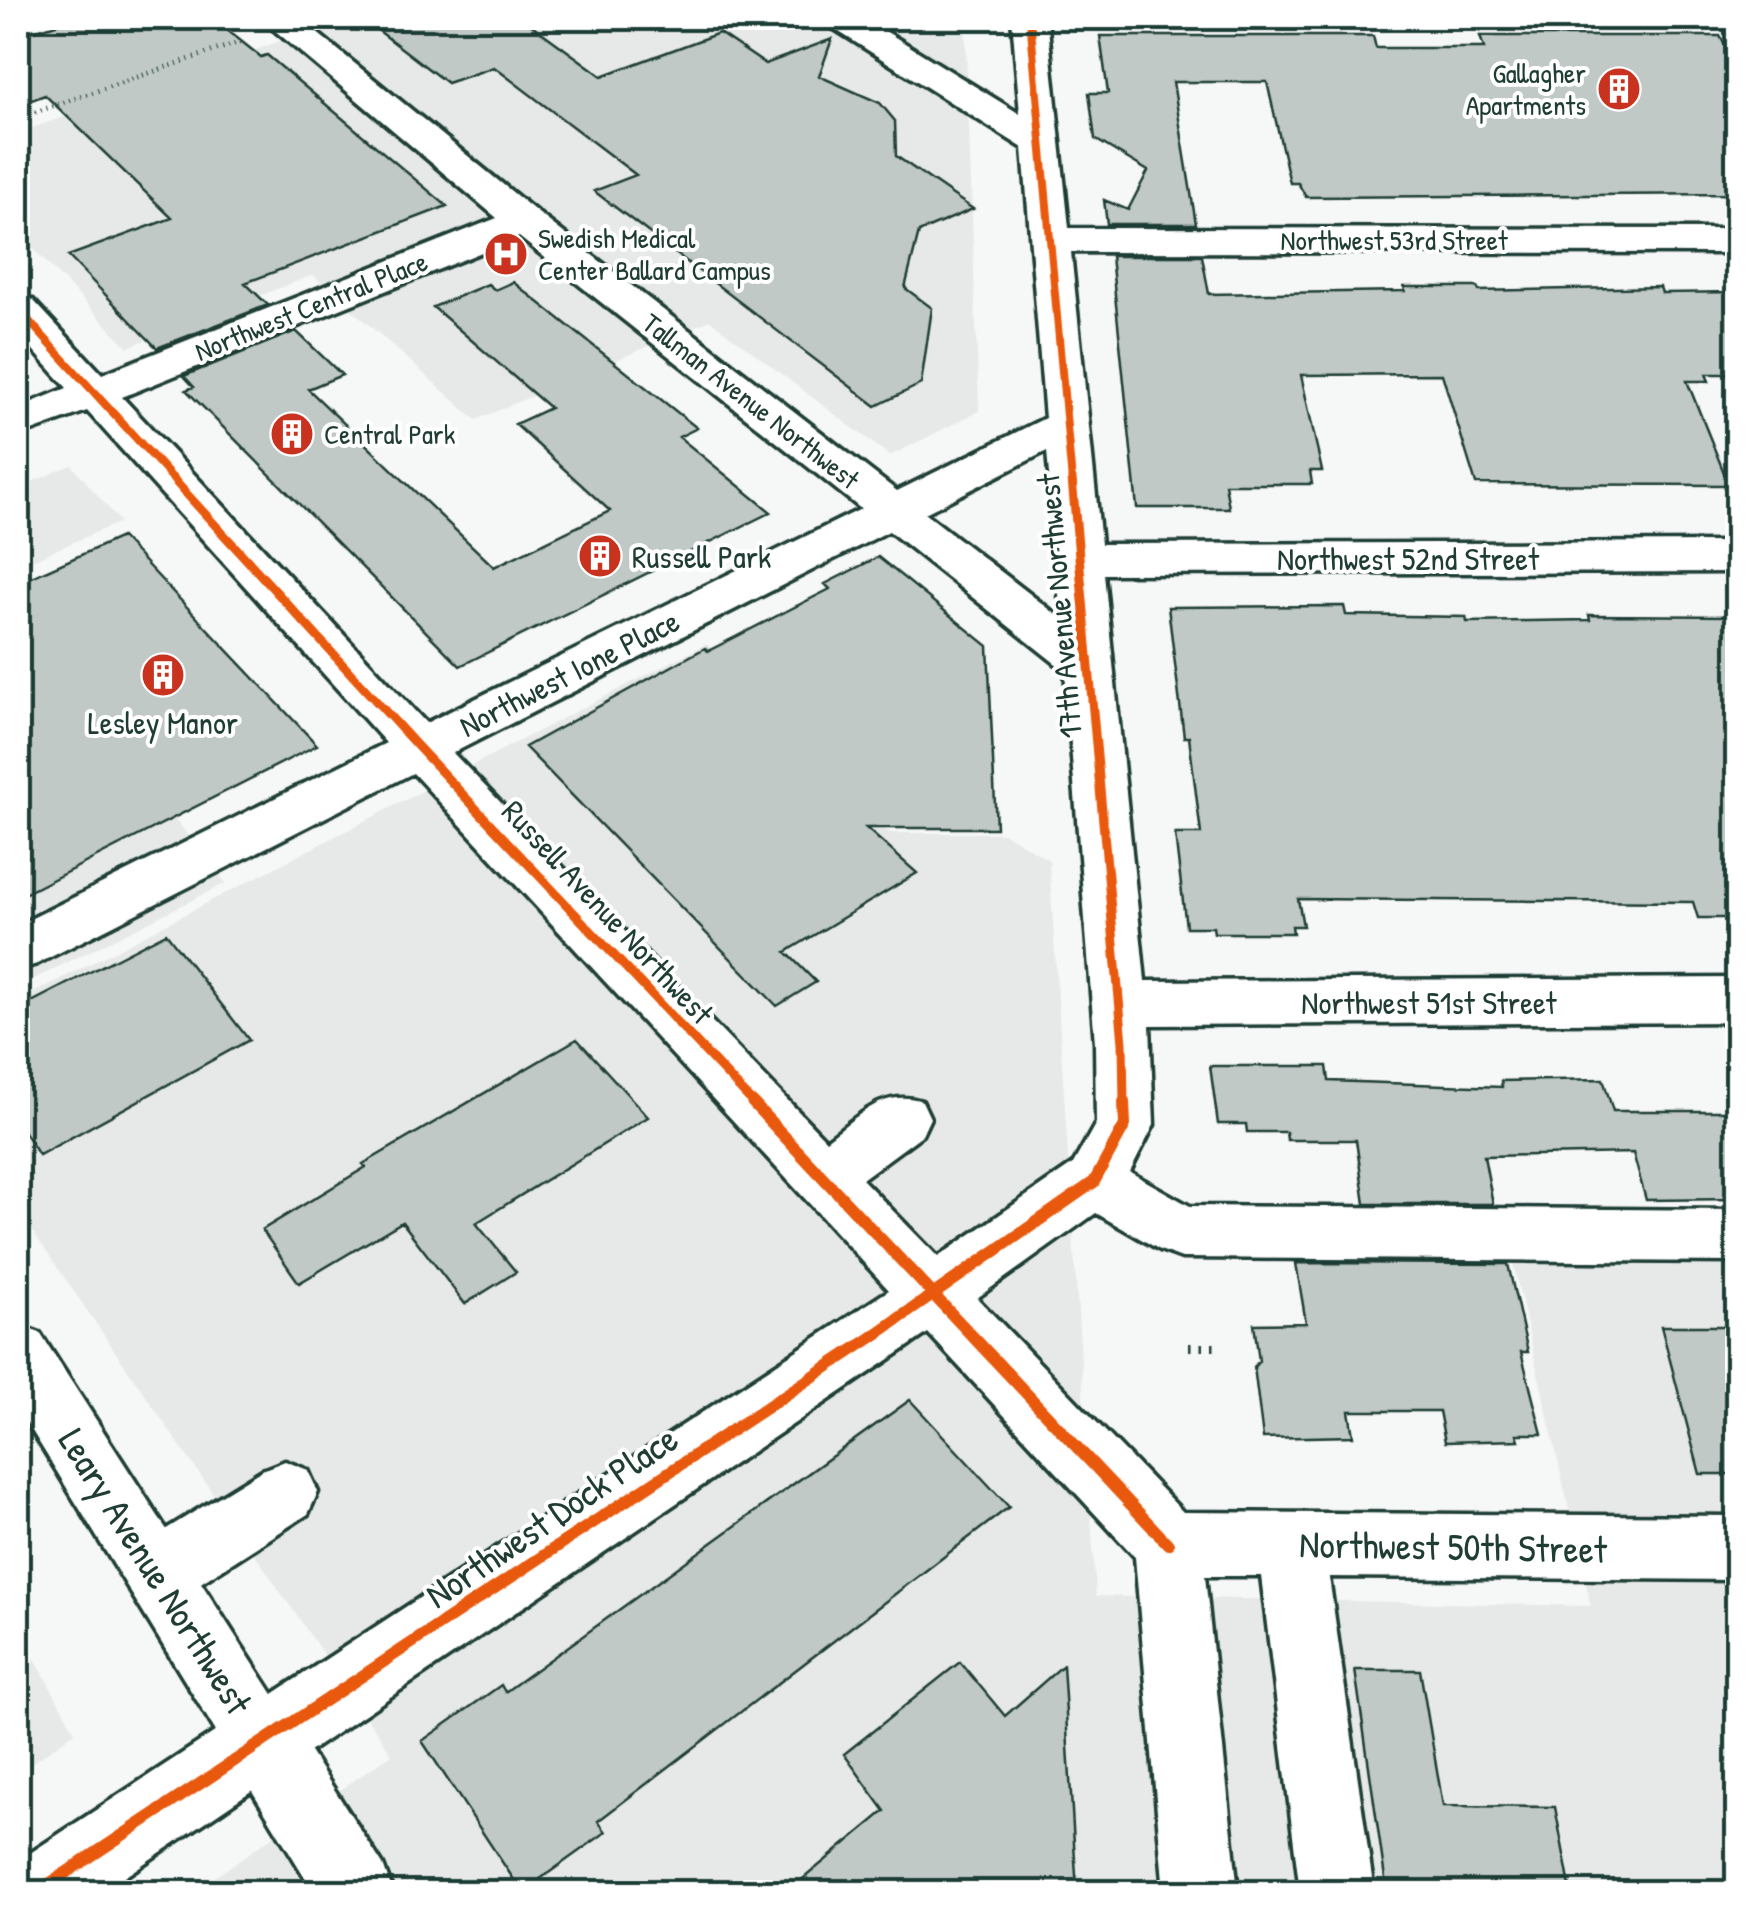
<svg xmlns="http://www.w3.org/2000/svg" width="1755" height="1910" viewBox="0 0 1755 1910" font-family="'Patrick Hand',sans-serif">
<rect width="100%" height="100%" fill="#f6f7f7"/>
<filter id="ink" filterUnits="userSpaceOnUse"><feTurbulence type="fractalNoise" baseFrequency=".01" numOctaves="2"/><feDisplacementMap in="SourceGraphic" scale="20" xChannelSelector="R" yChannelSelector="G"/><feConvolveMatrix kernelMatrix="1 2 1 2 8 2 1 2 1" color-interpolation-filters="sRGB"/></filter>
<g filter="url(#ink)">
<path fill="#e6e9e8" d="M310 18H965L979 411 890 456 710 320 476 420 313 275 128 347 18 233V133L321 27Z
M72 465 120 522 18 566V488Z
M18 622 226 883 18 987Z
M706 644 876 794V825L891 833H1004L1049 860 1096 1596 1591 1606 1508 1241 1737 1242V1892H193L392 1754 18 1210V1001Z
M18 1628 75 1732 18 1773Z"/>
<path fill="#c0c9c6" stroke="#1f3d34" stroke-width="2.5" d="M75 18H212L261 57 267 55 447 206 245 283 268 305 157 348 68 256 172 218 45 95 18 105V36Z
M362 18H522L602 76 719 33 765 64 832 39 819 76 880 103 895 121 896 156 973 209 919 232 905 288 932 308 921 384 876 406 594 191 636 175 494 67 447 83Z
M1100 36H1373L1376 48H1484L1480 36H1720L1738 70V194L1306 197 1298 183H1290L1267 82H1173L1196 224H1107L1104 200 1128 210 1148 171 1095 139 1089 93H1108Z
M1111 256H1202L1209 294 1405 291 1404 287H1477L1479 291 1660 287 1662 293 1738 292V374H1706L1709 381H1687L1729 485 1476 484 1442 374 1301 375 1322 471H1310L1312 484H1225L1229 508H1137Z
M513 282 697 428 679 437 771 512 460 666 186 390 194 387 184 376 296 331 342 375 308 389 494 567 610 511 515 424 550 408 433 307 488 284 495 290Z
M121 537 317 745 18 897V583Z
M878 557 988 646 996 828H866L917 873 786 952 816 982 777 1006 525 747 705 648 708 651 830 589 825 584Z
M1344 606 1346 615 1466 617 1467 622 1590 620 1589 615 1738 616V918H1698L1693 902 1298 899 1303 926H1292L1293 933H1214L1213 927H1186L1175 834H1201L1189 737H1184L1168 607Z
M166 933 249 1040 39 1155 18 1123V1009Z
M577 1039 648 1117 476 1223 516 1272 465 1304 402 1222 299 1283 262 1230 366 1167 363 1164Z
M1210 1066H1327L1329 1081 1502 1087 1501 1081 1603 1079 1613 1111H1738V1199L1646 1200 1633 1153 1484 1156 1493 1204H1365L1356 1140H1287L1286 1132H1247L1246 1124H1218Z
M1296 1263 1508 1264 1528 1352H1521L1542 1434H1517L1519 1440 1445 1442 1439 1411H1349L1353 1436 1263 1438 1254 1367 1259 1361 1254 1324 1306 1323Z
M1661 1326H1738V1474H1700Z
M910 1400 1009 1507 598 1821 606 1832 522 1892 422 1741 501 1685 505 1692Z
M960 1662 1005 1716 1063 1665 1077 1892H787L885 1811 844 1754Z
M1355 1670H1420L1443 1806 1555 1807 1571 1892H1387Z"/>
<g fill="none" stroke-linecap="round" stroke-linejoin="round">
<defs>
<path id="minor" d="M260 18H299L538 213 897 491 1045 418 1023 148 828 25 823 18H864L1020 114 1012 18H1047L1069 228 1738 229V253L1071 252 1101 544 1738 542V572L1104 574 1145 981 1738 978V1022L1150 1025 1154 1125 1130 1172 1190 1206 1738 1210V1262L1182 1258 1160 1250 1096 1213 977 1298 1183 1512 1738 1516V1580L1329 1577 1374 1892H1300L1261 1576H1205L1238 1892H1164L1135 1557 928 1333 102 1892H18V1861L889 1290 413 773 37 964 18 970V925L386 743 87 411 18 436V408L67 388 18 333V297L33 300 102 374 497 218ZM519 237 861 509 426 723 122 397ZM1047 451 1061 618 925 513ZM889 531 1065 671 1095 1043 1096 1123 1073 1164 938 1257 862 1179 922 1135 930 1118 922 1101C882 1088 857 1118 826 1140L453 753Z
M285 1461 308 1470 318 1492 308 1514 182 1595 158 1604 134 1595 124 1572 134 1549 262 1470Z"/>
<path id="major" d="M18 1325 40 1333 383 1865 393 1892H314L18 1408Z"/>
</defs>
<use href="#minor" stroke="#1f3d34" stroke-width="7"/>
<use href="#major" stroke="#1f3d34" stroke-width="7"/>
<path stroke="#1f3d34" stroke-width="5" stroke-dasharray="1 5" stroke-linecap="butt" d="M723 29 731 26
M18 118 243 41"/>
<path stroke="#1f3d34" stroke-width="8" stroke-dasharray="2.5 9" stroke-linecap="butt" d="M1189 1347H1218"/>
<use href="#minor" fill="#fff" fill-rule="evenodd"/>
<use href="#major" fill="#fff" fill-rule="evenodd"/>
<defs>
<path id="cycleway-far2" d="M1030 18 1072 482
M18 309 176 482"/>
<path id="cycleway-far1" d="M173 479 419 748 754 1104
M1072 479 1123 1043 1124 1104"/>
<path id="cycleway" d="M752 1102 1168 1544
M37 1892 871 1338 1094 1182 1125 1125 1124 1102"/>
</defs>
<use href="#cycleway-far2" stroke="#fff" stroke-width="12"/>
<use href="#cycleway-far1" stroke="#fff" stroke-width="15"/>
<use href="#cycleway" stroke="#fff" stroke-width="19"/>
<use href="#cycleway-far2" stroke="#e8590c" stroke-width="8"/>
<use href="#cycleway-far1" stroke="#e8590c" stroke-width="9"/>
<use href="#cycleway" stroke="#e8590c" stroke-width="12"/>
</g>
</g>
<defs>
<symbol id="building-disc" viewBox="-11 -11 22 22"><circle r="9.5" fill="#c8321e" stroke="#fff"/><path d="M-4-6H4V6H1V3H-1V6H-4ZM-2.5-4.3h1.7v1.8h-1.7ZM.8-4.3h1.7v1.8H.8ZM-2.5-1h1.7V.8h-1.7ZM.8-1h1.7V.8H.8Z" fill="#fff"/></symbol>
<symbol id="hospital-disc" viewBox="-11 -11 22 22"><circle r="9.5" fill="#c8321e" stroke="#fff"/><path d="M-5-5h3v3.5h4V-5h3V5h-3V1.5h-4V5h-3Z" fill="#fff"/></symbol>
</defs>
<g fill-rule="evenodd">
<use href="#building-disc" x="1594" y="64" width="50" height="50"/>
<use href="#hospital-disc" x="481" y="229" width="50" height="50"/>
<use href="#building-disc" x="267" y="409" width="50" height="50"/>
<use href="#building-disc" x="575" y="531" width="50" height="50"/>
<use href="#building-disc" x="138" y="650" width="50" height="50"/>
</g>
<g text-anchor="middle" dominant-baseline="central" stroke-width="8" stroke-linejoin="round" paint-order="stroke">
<g font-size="28" fill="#1f3d34" stroke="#fff" text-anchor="start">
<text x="1586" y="73" text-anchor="end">Gallagher<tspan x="1586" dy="32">Apartments</tspan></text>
<text x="538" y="238">Swedish Medical<tspan x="538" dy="32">Center Ballard Campus</tspan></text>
<text x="324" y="434">Central Park</text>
</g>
<g font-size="28" fill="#1f3d34" stroke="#fff">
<text x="1394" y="240">Northwest 53rd Street</text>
<text transform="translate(311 306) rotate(-22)">Northwest Central Place</text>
<text transform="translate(751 401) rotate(38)">Tallman Avenue Northwest</text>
</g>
<g font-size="32" fill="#1f3d34" stroke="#fff" text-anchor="start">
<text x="632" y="556">Russell Park</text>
<text x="163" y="722" text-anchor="middle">Lesley Manor</text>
</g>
<g font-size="32" fill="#1f3d34" stroke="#fff">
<text x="1408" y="558">Northwest 52nd Street</text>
<text transform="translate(1059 606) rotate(-95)">17th Avenue Northwest</text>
<text transform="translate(569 673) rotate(-27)">Northwest Ione Place</text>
<text transform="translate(608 912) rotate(47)">Russell Avenue Northwest</text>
<text x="1429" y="1002">Northwest 51st Street</text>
</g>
<g font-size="38" fill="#1f3d34" stroke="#fff">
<text transform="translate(551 1516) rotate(-34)">Northwest Dock Place</text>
<text transform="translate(1453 1546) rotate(1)">Northwest 50th Street</text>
<text transform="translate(156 1571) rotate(58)">Leary Avenue Northwest</text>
</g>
</g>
<rect width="1755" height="1910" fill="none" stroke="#fff" stroke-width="60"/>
<rect x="30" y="30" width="1695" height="1850" fill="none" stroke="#1f3d34" stroke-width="4" filter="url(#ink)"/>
</svg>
